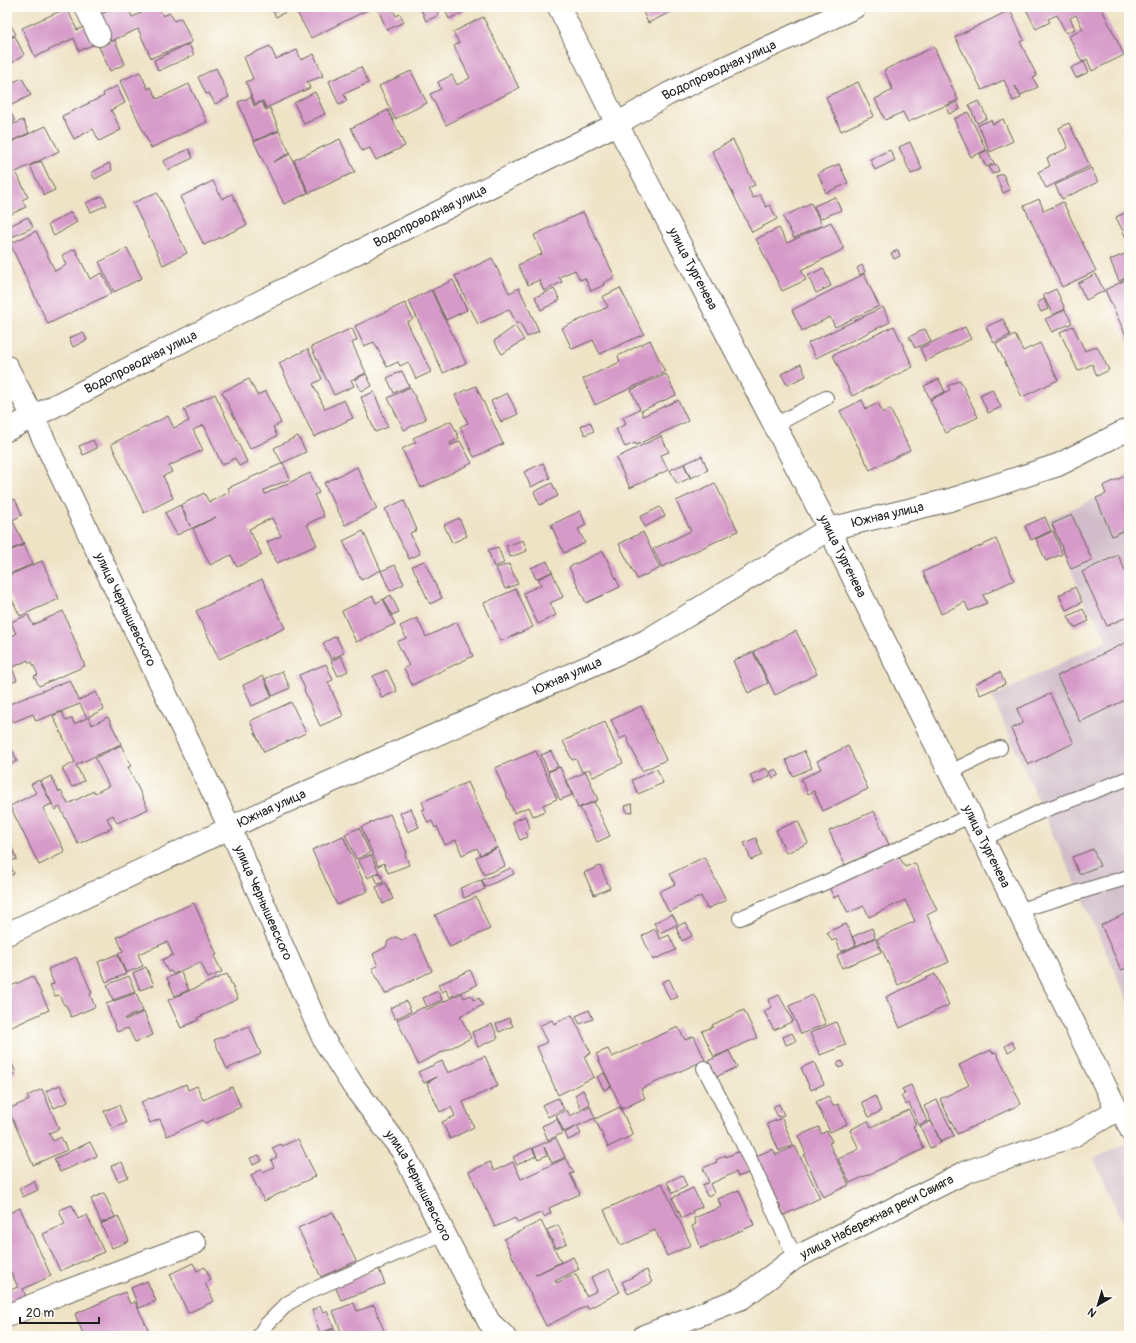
<svg xmlns="http://www.w3.org/2000/svg" width="1136" height="1343" viewBox="0 0 1136 1343" font-family="Pangolin,sans-serif">
<rect width="100%" height="100%" fill="#fdfcf7"/>
<filter id="ink" filterUnits="userSpaceOnUse"><feTurbulence type="fractalNoise" baseFrequency=".025" numOctaves="2"/><feDisplacementMap in="SourceGraphic" scale="8" xChannelSelector="R" yChannelSelector="G"/><feConvolveMatrix kernelMatrix="1 2 1 2 8 2 1 2 1" color-interpolation-filters="sRGB"/></filter>
<filter id="wash" filterUnits="userSpaceOnUse"><feTurbulence type="fractalNoise" baseFrequency=".012" numOctaves="4" result="noise"/><feDisplacementMap in="SourceGraphic" scale="16" xChannelSelector="R" yChannelSelector="G"/><feGaussianBlur stdDeviation="0.9" result="paint"/><feColorMatrix in="noise" values="0 0 0 0 0 0 0 0 0 0 0 0 0 0 0 0 0 1.4 0 .05"/><feComposite in="paint" operator="in"/></filter>
<g filter="url(#wash)">
<rect width="100%" height="100%" fill="#efe3c6"/>
<path fill="#d1bdc9" d="M1129 474V1003L992 697 1107 640 1095 616 1088 610 1049 519 1106 494Z
M1129 1142V1235L1094 1159Z"/>
<g id="blocks">
<path fill="#d69ac9" d="M96 7H111L98 13Z
M118 7H128L132 17 155 7H159L163 16 170 13 174 21 181 18 192 42 151 58 138 29 111 41 99 15Z
M271 7H290L291 9 276 17Z
M294 7H368L369 9 311 38Z
M377 7H392L396 16 400 14 404 22 387 30Z
M420 7H435L439 15 426 21Z
M444 7H473L449 19Z
M641 7H681L648 23Z
M1025 7H1101L1124 55 1092 71 1087 59 1082 62 1069 36 1083 29 1076 15 1070 18 1075 29 1066 33 1057 15 1048 19 1050 22 1036 29Z
M67 8 77 30 88 25 97 43 79 51 74 38 35 57 22 28Z
M1010 10 1024 40 1020 42 1037 76 1033 78 1038 87 1021 95 1015 86 1021 98 1013 101 1004 80 982 90 955 37Z
M483 17 519 88 446 125 430 94 441 89 438 82 452 75 457 85 470 78 454 46 459 43 453 32Z
M7 19 16 34 7 39Z
M15 36 24 55 7 66V40Z
M115 40 125 64 110 71 99 47Z
M189 44 194 55 158 71 154 60Z
M270 46 276 59 297 50 301 60 314 54 323 76 307 82 310 88 266 108 263 101 255 104 246 82 253 79 244 57Z
M934 47 958 100 908 122 903 112 885 120 875 99 893 90 884 70Z
M1084 62 1089 72 1076 78 1071 68Z
M361 67 368 83 344 94 347 101 339 105 329 81Z
M216 68 229 97 215 104 209 93 206 94 198 77Z
M411 71 427 103 395 119 379 86Z
M140 72 148 89 151 87 157 99 189 84 207 122 151 148 120 81Z
M22 78 31 95 10 106 7 99V85Z
M858 82 874 116 841 131 826 97Z
M117 86 125 103 111 110 121 130 99 141 93 129 74 139 62 116 104 96 103 93Z
M315 92 325 114 304 124 294 103Z
M251 97 254 106 262 102 266 110 270 108 279 130 254 141 238 102Z
M979 101 987 118 977 123 969 105Z
M957 102 960 109 949 114 946 107Z
M7 105 15 121 7 125Z
M388 110 405 146 376 160 370 148 362 151 351 128Z
M968 112 986 150 971 157 954 119Z
M1003 119 1013 141 990 152 978 125 991 120 993 124Z
M23 120 29 133 7 143V127Z
M1069 123 1090 166 1046 188 1038 172 1050 166 1047 158 1068 148 1059 128Z
M46 126 59 151 16 172 28 197 22 200 26 207 7 216V144Z
M279 131 290 153 273 162 290 154 308 193 284 204 254 142Z
M340 139 355 172 309 193 294 160Z
M733 140 755 185 748 188 753 198 760 195 766 207 770 205 777 219 752 232 712 151Z
M910 142 922 169 911 174 899 147Z
M189 149 193 158 168 170 163 161Z
M890 150 895 160 875 170 870 159Z
M987 150 994 163 986 167 980 154Z
M41 161 55 190 44 195 30 166Z
M109 163 112 170 95 179 91 173Z
M839 164 848 183 826 193 818 173Z
M996 164 999 171 992 174 989 167Z
M1091 168 1098 182 1062 199 1055 185Z
M1003 174 1010 190 1003 193 996 176Z
M213 181 222 199 232 194 247 225 204 245 180 197Z
M157 192 187 253 163 265 133 203Z
M102 196 107 205 91 212 86 203Z
M835 197 841 210 820 219 814 206Z
M1039 199 1044 211 1063 202 1096 271 1062 287 1024 206Z
M811 203 822 225 794 238 783 217Z
M1129 211V244L1116 217Z
M71 212 77 222 54 236 48 225Z
M583 212 615 277 603 283 604 285 591 291 585 278 580 280 575 270 559 277 562 282 544 291 539 280 528 285 518 265 542 254 534 235Z
M28 217 33 227 12 237 7 227Z
M831 222 844 249 801 270 806 280 782 291 756 239 779 228 787 243Z
M36 231 55 271 66 265 62 255 75 249 90 279 102 273 112 293 48 324 10 244Z
M127 248 142 278 114 292 99 262Z
M898 250 900 256 894 259 891 253Z
M1129 252V276L1119 281 1110 260Z
M492 258 509 293 519 288 539 331 527 337 520 322 517 324 509 309 478 324 455 276Z
M862 265 865 272 860 275 857 268Z
M823 268 831 286 816 293 808 276Z
M864 274 879 306 835 327 830 317 802 331 792 310Z
M1096 274 1104 291 1086 300 1078 283Z
M1129 278V342L1105 290Z
M453 280 467 310 446 320 432 290Z
M620 288 644 334 600 354 593 340 572 349 562 328 608 307 602 297Z
M554 289 560 300 541 310 535 297Z
M1056 289 1065 309 1053 315 1043 295Z
M431 290 466 363 443 373 409 301Z
M1044 299 1048 309 1041 312 1037 303Z
M405 303 413 319 407 322 431 372 416 379 408 362 400 366 398 362 387 367 374 342 364 346 355 326Z
M883 307 890 322 816 358 808 343Z
M1065 310 1072 323 1052 332 1045 319Z
M1003 319 1010 335 994 343 986 327Z
M515 326 524 340 502 354 494 341Z
M894 326 913 367 852 396 833 355Z
M1073 326 1085 351 1097 346 1109 370 1097 376 1092 364 1078 371 1060 332Z
M965 327 971 339 926 361 920 348Z
M352 328 357 340 352 343 366 373 351 380 354 386 334 395 311 347Z
M925 329 931 341 915 348 909 337Z
M83 332 87 340 73 347 69 338Z
M1015 335 1023 351 1040 343 1058 380 1022 397 996 344Z
M650 340 665 372 595 405 583 379 620 362 618 356Z
M308 349 322 379 313 384 325 409 344 400 353 418 314 437 279 363Z
M801 364 806 376 787 385 781 374Z
M402 371 409 386 394 393 387 378Z
M366 374 372 386 361 391 355 379Z
M666 374 676 395 641 411 643 416 678 400 688 421 636 445 635 443 625 447 616 429 626 424 623 417 640 409 631 390Z
M249 379 257 395 266 391 281 423 273 427 277 436 250 449 222 392Z
M939 379 945 392 930 399 924 386Z
M960 380 978 417 946 433 930 400 950 390 948 386Z
M476 386 503 444 474 457 460 427 468 423 455 395Z
M410 387 426 419 404 430 388 398Z
M992 389 1001 407 988 413 980 395Z
M374 392 388 427 375 432 361 397Z
M507 393 518 414 501 422 491 401Z
M215 394 247 462 239 466 235 458 222 465 204 425 193 430 203 450 169 466 172 472 163 476 173 498 144 513 111 444 168 416 174 428 189 421 184 409Z
M862 400 866 409 878 403 883 413 890 409 910 450 870 470 840 411Z
M451 421 459 438 450 443 451 445 460 441 472 463 421 488 402 449 416 442 413 438Z
M590 422 594 431 585 435 581 426Z
M298 436 306 452 282 463 274 448Z
M661 436 669 452 661 455 668 470 630 488 616 458Z
M93 440 97 448 83 455 79 446Z
M702 456 708 470 691 478 684 464Z
M283 463 290 479 264 490 265 494 310 473 319 493 314 495 324 516 307 524 317 545 277 563 267 542 281 536 272 518 249 529 262 555 237 567 231 555 210 565 193 529 216 517 177 535 165 513 180 505 190 526 181 505 204 493 209 502 230 492 228 488Z
M543 463 550 478 531 487 524 472Z
M684 464 690 478 677 484 670 470Z
M357 467 377 509 345 525 324 483Z
M1129 474V528L1112 536 1096 498 1106 494 1103 486Z
M552 483 558 496 540 505 534 492Z
M715 483 738 531 662 567 653 549 691 531 676 501Z
M15 499 22 515 7 523V503Z
M404 500 417 530 410 533 420 554 409 559 385 509Z
M660 507 665 516 645 527 640 517Z
M580 511 586 525 578 529 585 543 564 553 551 525Z
M1072 515 1092 560 1071 569 1052 524Z
M1045 517 1051 531 1031 540 1025 526Z
M459 518 467 536 452 543 444 525Z
M13 521 24 544 7 551V524Z
M363 531 381 570 361 580 343 541Z
M1053 531 1062 554 1046 561 1036 539Z
M643 532 660 568 637 579 619 544Z
M996 539 1014 580 983 595 987 603 969 611 965 602 941 614 923 572Z
M523 540 527 551 510 557 506 546Z
M24 545 33 564 7 575V552Z
M498 547 504 563 494 567 488 550Z
M603 551 620 587 586 603 569 567Z
M1118 555 1129 579V616L1107 626 1082 572Z
M42 561 59 599 20 616 7 589V576Z
M424 561 442 598 430 604 412 566Z
M547 561 552 572 536 579 531 568Z
M509 564 518 584 505 589 496 568Z
M395 565 404 584 390 591 381 571Z
M552 572 563 597 550 603 556 615 538 624 523 593 541 585 538 579Z
M262 579 285 628 219 659 196 611Z
M1075 587 1082 602 1066 610 1059 595Z
M516 589 533 627 501 641 484 603Z
M391 595 399 612 392 615 384 599Z
M373 596 376 603 383 599 395 624 356 642 342 611Z
M1083 609 1089 621 1074 628 1068 616Z
M63 611 85 666 39 686 34 676 38 675 32 662 29 663 28 660 9 669 7 663V651H9L7 638 16 634 11 622 28 615 33 625Z
M417 618 426 637 457 622 473 656 412 685 404 668 409 666 397 642 406 638 400 626Z
M796 631 817 674 775 695 754 651Z
M336 636 344 653 331 659 323 643Z
M1129 641V698L1080 722 1057 676Z
M753 652 768 683 748 693 733 661Z
M341 656 348 671 338 676 331 661Z
M326 664 333 680 328 682 343 716 320 726 304 690 305 689 299 675Z
M12 668 17 680 7 685V670Z
M387 670 397 691 382 698 373 676Z
M282 671 290 688 273 696 265 679Z
M1000 672 1005 684 980 695 975 684Z
M263 676 272 697 252 706 243 685Z
M70 680 79 700 96 692 104 709 88 717 92 725 108 717 121 744 76 765 84 781 72 787 62 769 75 762 53 716 62 712 66 721 72 718 74 724 87 718 80 704 36 721 33 714 13 722 7 705Z
M1050 694 1074 743 1028 765 1011 729 1023 723 1017 709Z
M291 702 306 733 264 752 250 721Z
M641 706 666 760 642 771 626 736 620 739 611 720Z
M605 722 623 763 593 777 589 769 582 772 576 759 572 760 563 741Z
M121 745 131 766 128 767 148 809 117 823 113 815 107 818 112 828 78 844 60 807 55 810 41 781 51 776 59 792 61 791 68 804 94 791 95 793 109 786 95 758Z
M848 746 868 789 823 811 814 791 808 794 801 779 821 769 817 761Z
M12 749 17 761 7 766V752Z
M536 751 557 799 543 805 546 811 533 816 529 807 514 813 495 768Z
M551 751 558 767 548 771 541 755Z
M804 751 812 768 793 776 786 760Z
M560 767 572 795 560 800 548 772Z
M766 768 770 776 754 784 750 775Z
M657 769 663 783 638 794 632 780Z
M776 769 779 775 773 778 770 772Z
M586 772 598 800 578 808 567 780Z
M39 780 52 804 43 808 65 852 39 865 10 806 36 793 31 784Z
M468 782 497 847 480 855 477 848 462 855 456 840 445 845 437 826 435 828 432 821 428 823 422 810 425 809 422 802Z
M594 802 610 836 597 842 580 808Z
M632 804 633 812 627 813 625 806Z
M411 808 419 827 408 832 400 813Z
M874 811 889 845 845 865 829 831Z
M390 814 407 853 405 854 409 865 388 873 384 863 378 866 361 827Z
M525 816 530 828 525 830 528 837 520 840 512 822Z
M798 821 808 843 786 853 776 830Z
M359 828 370 853 356 859 345 834Z
M343 836 368 891 337 905 312 850Z
M7 838 17 859 9 862 14 874 7 877Z
M756 838 762 855 751 860 744 843Z
M498 848 505 866 484 875 476 857Z
M1093 849 1100 866 1079 874 1072 857Z
M898 854 905 867 915 863 937 910 927 915 949 962 898 985 877 939 915 921 905 900 869 917 864 906 848 913 839 895 834 898 829 887Z
M371 855 379 872 368 878 358 860Z
M704 857 726 900 707 909 701 896 669 912 659 892 675 884 670 874Z
M600 866 610 888 594 895 584 873Z
M511 868 514 874 485 887 482 880Z
M380 873 384 882 378 884 374 875Z
M481 880 485 889 464 898 460 888Z
M386 883 393 899 383 904 376 887Z
M476 897 490 929 450 947 435 915Z
M194 903 217 955 214 956 222 972 208 978 201 962 173 974 171 971 168 972 162 960 173 955 167 942 138 954 143 966 126 973 118 953 123 951 117 937Z
M672 914 678 924 660 933 654 923Z
M1125 914 1129 923V967L1121 970 1101 925Z
M686 922 692 936 682 941 676 927Z
M846 924 856 945 841 952 836 939 832 941 827 932Z
M872 928 875 937 856 946 852 937Z
M655 929 660 939 669 935 676 950 653 960 642 936Z
M415 934 432 971 385 994 372 968 378 966 373 954 386 947 388 941 396 937 402 940Z
M875 938 881 952 842 968 837 955Z
M117 954 126 974 106 982 98 962Z
M76 957 92 993 90 994 95 1007 71 1017 66 1005H64L59 995 55 996 50 985 54 984 48 969Z
M146 967 154 985 140 990 133 973Z
M470 970 477 985 450 997 446 990 442 992 438 985Z
M181 972 189 990 175 996 167 978Z
M227 974 238 999 197 1018 198 1020 181 1028 168 1000Z
M935 974 949 1005 900 1028 886 997Z
M33 976 49 1010 7 1029V988Z
M129 976 135 992 113 1000 107 985Z
M669 979 678 997 670 1000 662 982Z
M438 991 442 1000 427 1007 423 998Z
M136 993 143 1011 125 1018V1020L144 1012 153 1035 135 1042 128 1028 117 1032 106 1004Z
M462 993 464 998 471 995 473 1000 479 998 483 1005 460 1016 471 1038 418 1064 397 1020 424 1007 426 1010Z
M779 995 793 1021 774 1030 764 1011 772 1007 768 1000Z
M813 995 826 1024 801 1034 789 1006Z
M406 1001 411 1011 395 1019 390 1008Z
M589 1010 593 1019 580 1024 576 1016Z
M744 1010 757 1038 714 1057 702 1031 713 1027 712 1025Z
M572 1015 591 1053 584 1057 594 1077 558 1095 537 1047 547 1042 539 1026 552 1020 554 1024Z
M509 1018 513 1026 499 1032 496 1024Z
M836 1022 846 1045 820 1055 810 1033Z
M492 1024 498 1038 478 1047 472 1032Z
M249 1026 261 1054 227 1069 214 1040Z
M678 1027 685 1040 694 1036 705 1060 641 1089 645 1098 622 1109 596 1054 608 1049 612 1057Z
M792 1033 796 1041 786 1045 783 1037Z
M1012 1042 1015 1048 1008 1052 1005 1046Z
M991 1050 992 1053 996 1052 1021 1104 957 1134 940 1099 969 1085 959 1065Z
M729 1051 737 1067 716 1077 708 1061Z
M7 1052 16 1073 7 1077Z
M485 1056 498 1086 463 1102 474 1127 450 1139 442 1122 455 1116 451 1107 440 1112 427 1083 437 1077 424 1083 418 1072 442 1061 448 1073Z
M842 1061 844 1066 839 1068 837 1063Z
M814 1062 824 1084 811 1090 801 1068Z
M604 1073 611 1086 604 1090 597 1077Z
M186 1084 188 1090 197 1086 203 1100 232 1087 241 1107 205 1123 203 1120 167 1136 160 1119 150 1123 141 1102 150 1098 151 1099Z
M60 1085 68 1102 54 1108 46 1091Z
M911 1085 927 1121 919 1125 909 1103 906 1105 901 1096 905 1094 902 1089Z
M42 1089 59 1129 49 1133 53 1141 61 1137 67 1150 33 1165 8 1109 29 1100 27 1096Z
M583 1090 590 1104 581 1109 575 1095Z
M828 1096 833 1106 838 1104 847 1124 830 1132 816 1102Z
M875 1096 881 1111 869 1117 862 1102Z
M558 1098 564 1109 548 1117 542 1105Z
M937 1100 954 1136 941 1142 924 1106Z
M779 1104 784 1115 778 1117 773 1107Z
M119 1105 126 1123 112 1129 104 1111Z
M590 1106 595 1118 564 1132 556 1115 567 1110 570 1116Z
M620 1107 633 1135 608 1147 595 1119Z
M909 1110 916 1125 913 1126 924 1149 850 1183 838 1159 859 1149 850 1130 868 1121 871 1127Z
M782 1118 793 1145 779 1151 767 1124Z
M557 1119 563 1133 548 1140 542 1126Z
M931 1121 941 1143 930 1148 920 1126Z
M577 1126 581 1134 568 1140 565 1133Z
M819 1127 821 1134 827 1131 832 1142 829 1143 849 1185 823 1197 804 1155 806 1154 798 1136Z
M556 1138 565 1157 552 1163 544 1147 547 1155 538 1159 533 1148Z
M298 1139 316 1176 264 1201 251 1175 262 1169 263 1172 274 1167 271 1160 277 1157 272 1148 281 1144 282 1146Z
M90 1142 97 1156 60 1172 54 1159Z
M795 1146 820 1198 784 1215 756 1156 773 1149 776 1155Z
M532 1148 536 1156 517 1165 513 1157Z
M740 1151 750 1172 738 1177 736 1172 710 1184 714 1193 707 1196 702 1185 709 1182 703 1168 717 1162 716 1160 726 1155V1157Z
M259 1155 262 1161 253 1165 250 1158Z
M566 1158 574 1173 570 1174 580 1194 549 1208 551 1213 544 1217 542 1212 518 1223 515 1218 495 1227 469 1172 490 1162 494 1171 513 1162 521 1179Z
M122 1162 128 1177 118 1181 111 1166Z
M682 1175 687 1186 673 1193 667 1182Z
M34 1181 38 1190 23 1197 19 1188Z
M662 1183 691 1245 667 1256 655 1230 621 1246 604 1210Z
M693 1188 702 1207 692 1211 693 1213 682 1218 672 1198Z
M739 1190 754 1225 701 1248 692 1226 696 1224 694 1218 721 1207 718 1199Z
M104 1193 115 1217 101 1223 91 1199Z
M72 1205 78 1219 87 1215 104 1252 60 1271 43 1234 65 1224 59 1210Z
M20 1208 51 1276 23 1289 26 1297 12 1303 7 1291 18 1287 7 1265V1214Z
M333 1212 356 1261 321 1277 298 1228Z
M118 1216 129 1241 112 1248 101 1224Z
M541 1221 561 1262 535 1275 573 1257 579 1269 555 1281 556 1283 576 1274 586 1296 597 1291 591 1277 609 1269 620 1292 588 1309 587 1306 546 1326 504 1239Z
M558 1225 567 1243 556 1248 547 1230Z
M193 1263 197 1271 205 1267 211 1280 205 1283 214 1301 188 1313 170 1274Z
M379 1269 385 1284 341 1300 335 1286Z
M647 1270 652 1283 628 1294 622 1282Z
M147 1281 156 1301 139 1308 131 1288Z
M125 1292 130 1304 135 1302 150 1333 144 1336H84L75 1314Z
M354 1303 357 1311 374 1305 386 1336H343L333 1311Z
M320 1306 323 1312 327 1311 334 1328 320 1333 312 1310Z
M334 1329 337 1336H322L321 1334Z"/>
</g>
</g>
<g filter="url(#ink)">
<use href="#blocks" fill-opacity="0" stroke="#666258" stroke-width="1"/>
<g fill="none" stroke-linecap="round" stroke-linejoin="round">
<defs>
<path id="service" d="M775 425 826 398
M950 772 1000 748
M983 839 1042 811 1129 778
M1017 911 1129 877
M740 918 822 884 972 815
M704 1068 737 1131 795 1258
M1117 1110 1129 1135
M259 1336 265 1326 288 1303 310 1291 444 1233"/>
<g id="minor">
<path d="M86 7 99 35"/>
<path id="s1" d="M559 7 617 124 829 529 1117 1110 1073 1136 966 1172 795 1258 742 1298 644 1336"/>
<path id="s2" d="M7 367 33 417 230 828 324 1040 354 1087 403 1152 489 1322 504 1336"/>
<path id="s3" d="M7 430 390 236 617 124 668 94 855 7"/>
<path id="s4" d="M7 934 274 807 646 641 829 529 950 500 1058 465 1129 429"/>
<path d="M7 1316 64 1292 195 1243"/>
</g>
</defs>
<use href="#service" stroke="#666258" stroke-width="16"/>
<use href="#minor" stroke="#666258" stroke-width="24"/>
<use href="#service" stroke="#fff" stroke-width="14"/>
<use href="#minor" stroke="#fff" stroke-width="22"/>
</g>
</g>
<g text-anchor="middle" dominant-baseline="central" stroke-width="3.5" stroke-linejoin="round" paint-order="stroke">
<g font-size="13" fill="#1c1c1c" stroke="#fdfcf7">
<text stroke="none"><textPath href="#s3" startOffset="798">Водопроводная улица</textPath></text>
<text stroke="none"><textPath href="#s3" startOffset="474">Водопроводная улица</textPath></text>
<text stroke="none"><textPath href="#s1" startOffset="294">улица Тургенева</textPath></text>
<text stroke="none"><textPath href="#s3" startOffset="150">Водопроводная улица</textPath></text>
<text stroke="none"><textPath href="#s4" startOffset="978">Южная улица</textPath></text>
<text stroke="none"><textPath href="#s1" startOffset="618">улица Тургенева</textPath></text>
<text stroke="none"><textPath href="#s2" startOffset="270">улица Чернышевского</textPath></text>
<text stroke="none"><textPath href="#s4" startOffset="617">Южная улица</textPath></text>
<text stroke="none"><textPath href="#s4" startOffset="293">Южная улица</textPath></text>
<text stroke="none"><textPath href="#s1" startOffset="942">улица Тургенева</textPath></text>
<text stroke="none"><textPath href="#s2" startOffset="594">улица Чернышевского</textPath></text>
<text stroke="none"><textPath href="#s2" startOffset="918">улица Чернышевского</textPath></text>
<text transform="translate(877 1217) rotate(-27)">улица Набережная реки Свияга</text>
</g>
</g>
<rect width="1136" height="1343" fill="none" stroke="#fdfcf7" stroke-width="24"/>
<g transform="translate(1098 1305) rotate(218)" stroke="#fdfcf7" stroke-width="3" paint-order="stroke">
<path d="M0-3L7 15L0 10L-7 15Z" fill="#1c1c1c"/>
<text y="-6" font-size="11" font-weight="bold" text-anchor="middle" fill="#1c1c1c">N</text>
</g>
<path d="M20 1317v6h79v-6" fill="none" stroke="#1c1c1c" stroke-width="2"/>
<text x="26" y="1317" font-size="12" fill="#1c1c1c" stroke="#fdfcf7" stroke-width="3" paint-order="stroke">20 m</text>
</svg>
